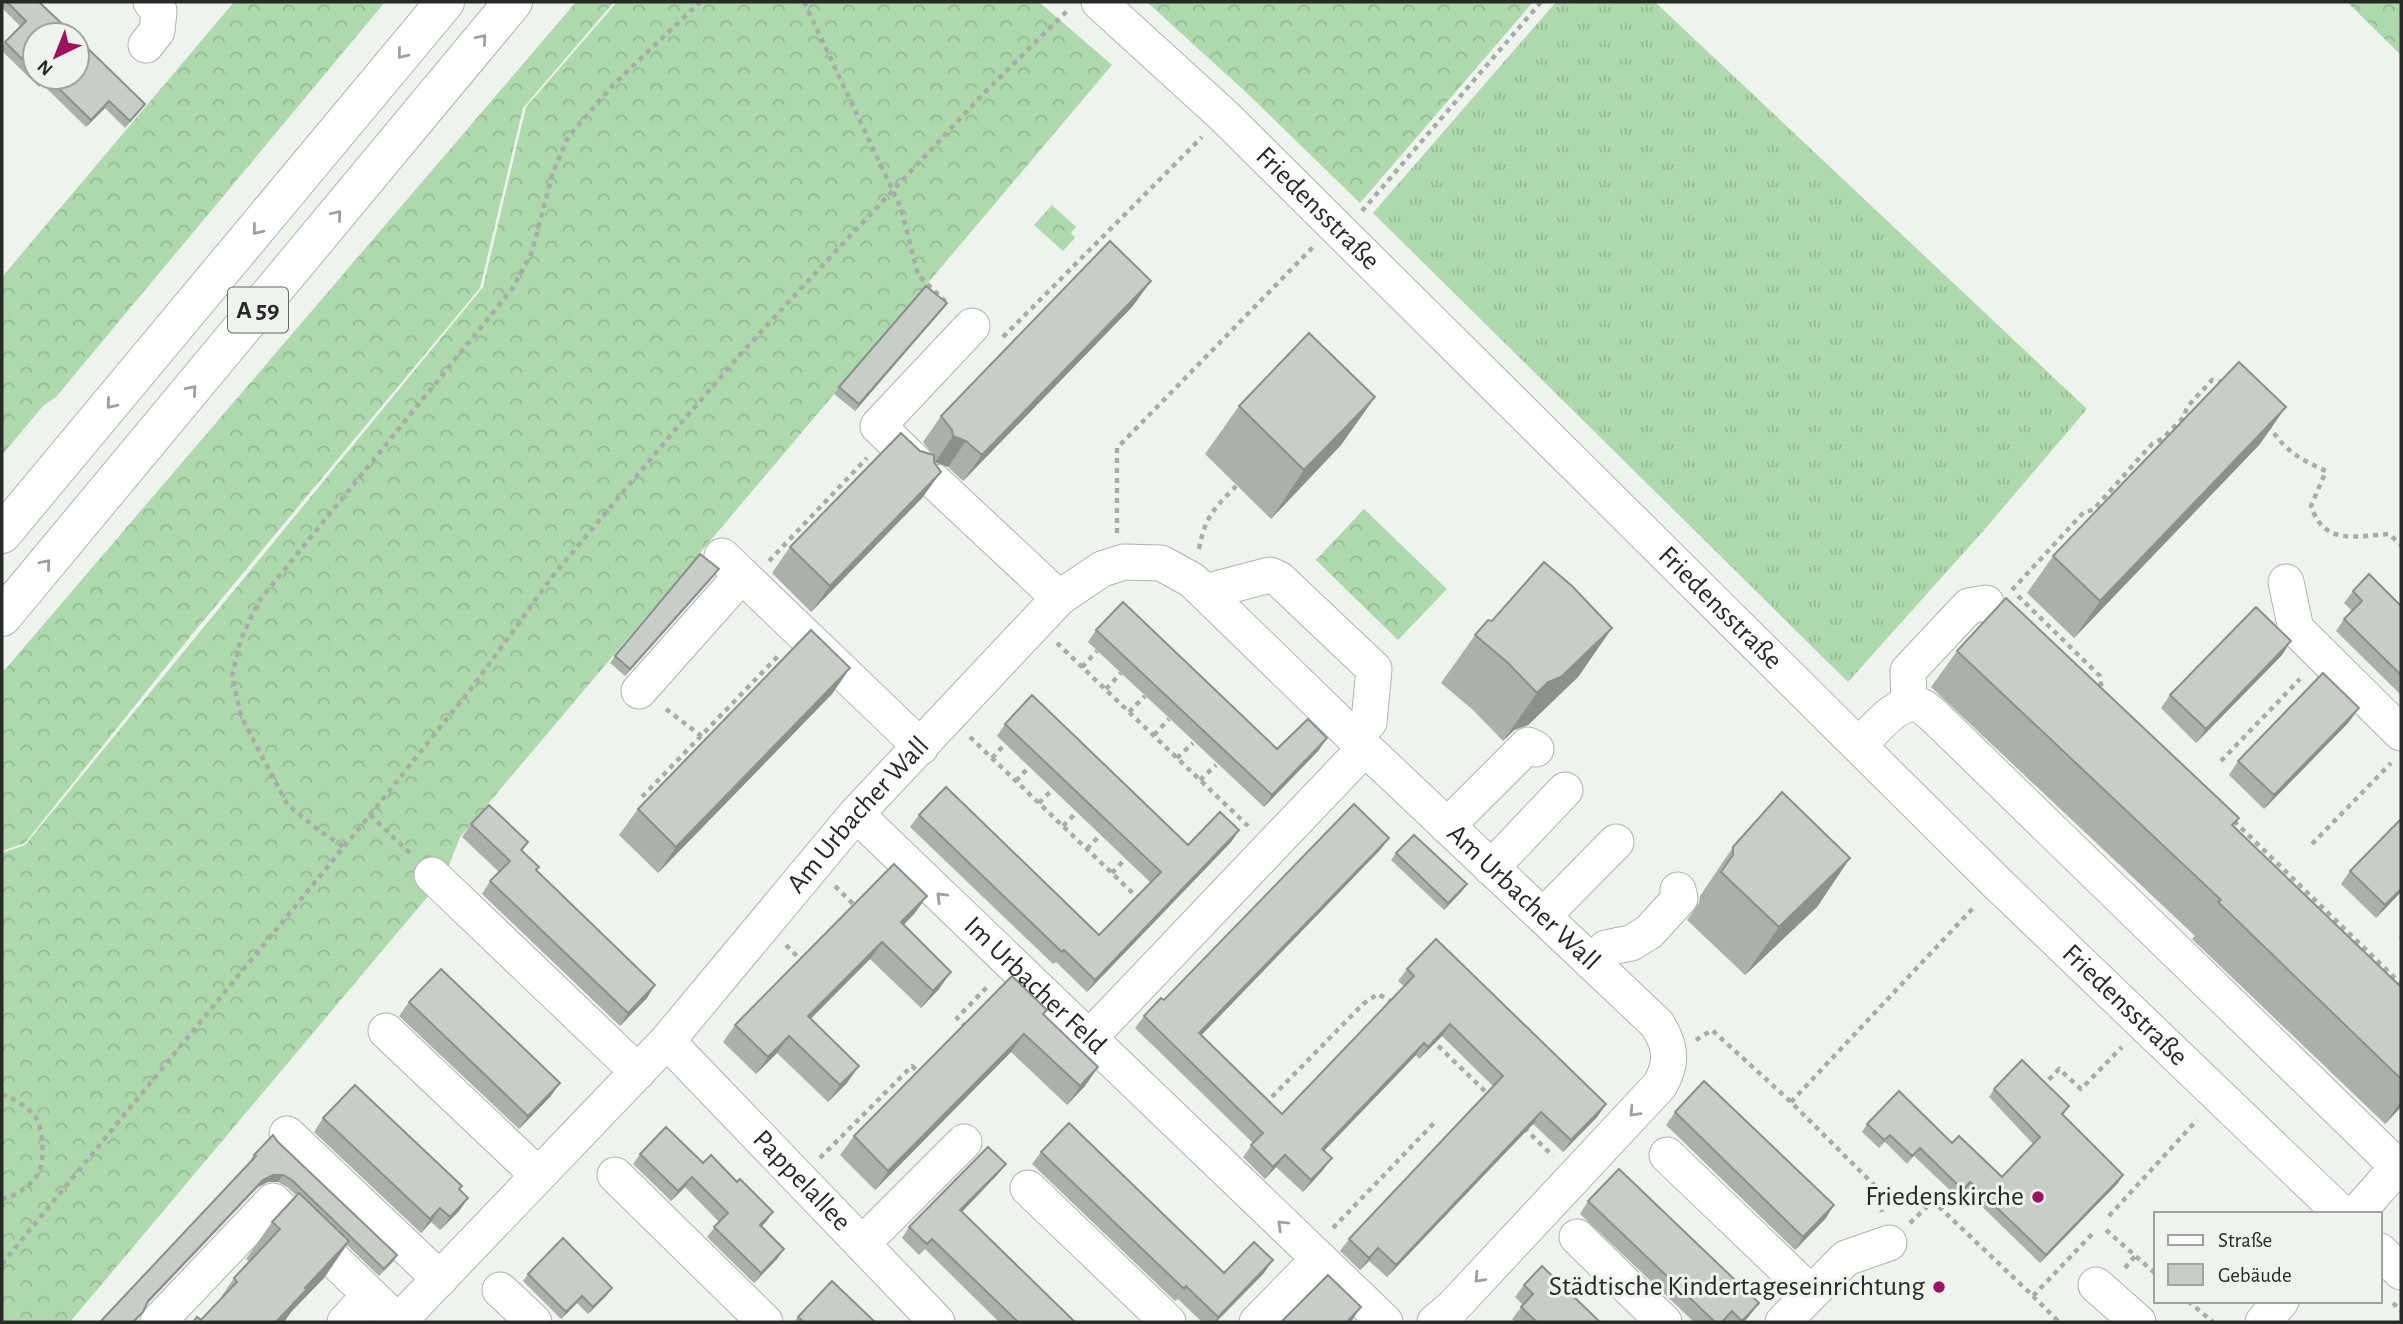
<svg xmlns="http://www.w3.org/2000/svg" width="2403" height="1324" viewBox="0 0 2403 1324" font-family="'Alegreya Sans',sans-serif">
<defs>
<pattern id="grass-tufts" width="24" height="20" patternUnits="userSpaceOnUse" patternTransform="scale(1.75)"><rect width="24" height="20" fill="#add9ac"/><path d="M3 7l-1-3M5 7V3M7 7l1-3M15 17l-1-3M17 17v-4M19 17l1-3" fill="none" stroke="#95ba94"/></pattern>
<pattern id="forest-crowns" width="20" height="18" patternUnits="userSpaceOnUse" patternTransform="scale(1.75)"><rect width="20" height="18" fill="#add9ac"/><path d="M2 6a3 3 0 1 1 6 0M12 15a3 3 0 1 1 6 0" fill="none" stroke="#95ba94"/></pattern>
</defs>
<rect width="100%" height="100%" fill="#eef4ed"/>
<path fill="url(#grass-tufts)" d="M1556 2H1655L2087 409 1985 529 1848 682 1373 213Z"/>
<path fill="url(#forest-crowns)" d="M234 2H385L56 397 43 406 2 455V277Z
M576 2H614L523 108 480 288 189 638 25 843 2 851V673Z
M617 2H1039L1112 65 460 837 445 876 70 1322H2V853L25 845 483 287 526 107Z
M1147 2H1533L1360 203 1250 96Z
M2347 2H2401V55Z
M1052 205 1076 227 1071 233 1075 238 1063 251 1034 225Z
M1364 509 1447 589 1398 640 1316 560Z"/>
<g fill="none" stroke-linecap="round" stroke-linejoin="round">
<defs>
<g id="minor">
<path id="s1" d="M1099 2 1223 115 1998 884 2342 1214"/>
<path d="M146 45 157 31 159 11 151 2"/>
<path d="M915 462 878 426 972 326"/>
<path d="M935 482 1059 598"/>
<path d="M722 556 921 747"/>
<path d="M2286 582 2296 629 2401 733"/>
<path d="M1205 592 1270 575 1279 579 1374 669 1369 722 1354 737"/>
<path d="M639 691 742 575"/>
<path d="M1909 704 1908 671 1969 606 1986 603"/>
<path d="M1859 746C1873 732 1899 696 1921 706 1926 708 1930 713 1934 716L2398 1167"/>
<path id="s2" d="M856 814 1385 1322"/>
<path d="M1447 826 1528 745 1536 749"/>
<path d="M1491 868 1565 790"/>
<path d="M432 875 638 1072"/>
<path d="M1543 916 1616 842"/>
<path d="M1591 962 1606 948 1631 943 1649 932 1680 898 1678 890"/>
<path d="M386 1031 538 1175"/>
<path d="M1088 1039 1365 748"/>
<path id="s3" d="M667 1041 937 1322"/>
<path d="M287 1134 440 1279"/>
<path d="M1667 1155 1811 1293"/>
<path d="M615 1175 765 1322"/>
<path d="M1028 1188 1168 1322"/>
<path d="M2356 1214 2401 1163"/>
<path d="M1577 1237 1664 1322"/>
<path d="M862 1244 964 1142"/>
<path d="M2380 1251 2401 1272"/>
<path d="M2096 1285 2138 1322"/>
<path d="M500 1290 534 1322"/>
<path id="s4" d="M158 1322 273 1201 398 1322 667 1041 856 814 1059 598 1102 569 1124 562 1161 563 1192 580 1365 748 1657 1024C1671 1046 1673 1062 1660 1085L1452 1308 1435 1322"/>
<path d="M345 1322 370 1295"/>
<path d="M1257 1322 1319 1259"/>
<path d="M1783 1322 1846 1258 1889 1243"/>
<path d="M2263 1322 2281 1301"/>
</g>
<path id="highway" d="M2 534 445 2
M2 617 513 2"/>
</defs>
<use href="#minor" stroke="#aeb4ad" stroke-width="37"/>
<use href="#highway" stroke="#aeb4ad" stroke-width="40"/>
<path stroke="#a8aca7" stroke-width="4.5" stroke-dasharray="5 5" stroke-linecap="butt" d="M804 2 901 208 918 275 948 304
M1362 211 1541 2
M1003 337 1202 137
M2266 427C2275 432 2278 440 2286 447 2298 458 2312 465 2326 471L2311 506C2324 546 2356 536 2389 534L2401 545
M1117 533V448L1313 247
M1199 549C1206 513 1216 507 1241 481
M769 561 867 458
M2012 590 2084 512 2093 510 2152 444 2162 439 2184 417 2187 407 2212 380 2225 383
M2018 596 2100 676 2102 693
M1057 643 1248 826
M1082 667 1097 651
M1106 689 1121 673
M666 709 709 742
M1129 712 1145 696
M1154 735 1169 719
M970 737 1140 900
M992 758 1005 744
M1177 758 1193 743
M2221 761 2300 679
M1200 780 1216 765
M1016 781 1029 767
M1039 803 1053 789
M649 804 642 797 780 654
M370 815 410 853
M2234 821 2401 984
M1063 826 1077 812
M2312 844 2391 763
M343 846 318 830 287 804 241 716 232 676 241 639 259 601 512 289 532 252 552 175 568 137 613 85 700 2
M1087 849 1100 835
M1112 873 1125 859
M835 886 856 907
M2401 938V937
M786 945 802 961
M966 1027 957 1018 988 986
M1431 1039 1490 1096
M1696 1040 1712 1030 1791 1102 1878 1189 1882 1212
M2042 1087 2059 1069 2081 1089 2122 1047
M2 1094C14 1099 25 1105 34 1115 44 1127 45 1161 38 1174 31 1186 15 1197 2 1199
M1791 1102 1975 906
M1265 1104 1363 1004 1378 994 1394 1003
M1524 1128 1553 1156
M820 1158 912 1066 920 1073
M2109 1216 2197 1120
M1910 1223 1933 1201 2033 1296 2095 1231
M1333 1228 1436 1121
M2106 1230 2156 1274
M2 1264 370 815 474 685 552 577 675 430 738 357 806 283 985 92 1068 10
M2125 1268 2135 1256
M2033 1296 2059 1322
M2188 1301 2213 1322
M2393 1303 2401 1311"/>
<use href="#minor" stroke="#fff" stroke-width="35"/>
<use href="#highway" stroke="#fff" stroke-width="38"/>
</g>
<path fill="#abb0ab" d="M2 2H39L35 35V77H77L140 111 125 128 105 108 86 127 42 84 39 87 2 51V47L5 42 21 27 2 8Z
M1151 281 1132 307 963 481 948 467 935 462 934 456 923 442 941 416Z
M947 303 855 411 834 394 839 387Z
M1375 397 1341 445 1271 519 1205 454 1239 406Z
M2260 444 2074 638 2027 593 2053 556Z
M934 462 941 472 922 498 811 612 772 573 790 547Z
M714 576 625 676 610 663 615 656Z
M2353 591 2401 606V695L2336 631 2344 619 2352 611 2344 603Z
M1492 621 1612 628 1578 677 1528 725 1514 730 1503 741 1473 710 1441 683 1475 635Z
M1096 630 1277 749 1319 750 1264 807 1088 642Z
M1957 651 2401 987V1107L2385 1124 2192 939 2195 936 1931 687Z
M2282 655 2196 743 2161 708 2170 695Z
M850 668 832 694 658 873 619 835 638 809Z
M2349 722 2264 809 2229 775 2238 761Z
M1005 724 1188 845 1239 830 1231 842 1087 992 1056 962 1053 964 910 827 919 815 1099 935 1151 883 997 736Z
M471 824 528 842 522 851 536 871 647 998 620 1026 482 894 490 881 499 872 462 837Z
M1389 838 1380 850 1201 1035 1282 1114 1404 986 1398 981 1407 969 1598 1116 1563 1152 1533 1124 1387 1277 1369 1261 1360 1270 1340 1251 1349 1239 1493 1086 1442 1036 1419 1059 1416 1055 1324 1151 1323 1170 1303 1192 1276 1167 1265 1179 1243 1157 1253 1143 1135 1028 1144 1016 1164 1000Z
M1733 847 1850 858 1817 907 1745 975 1687 920 1699 903 1700 896Z
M1396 853 1462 891 1444 910 1391 860Z
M2350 871 2401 892 2376 918 2341 884Z
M915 913 904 925 939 989 921 1008 870 959 811 1019 847 1083 828 1102 777 1053 756 1074 723 1042 735 1025Z
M409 1002 560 1083 550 1097 519 1129 399 1016Z
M1044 1014 1098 1067 1085 1086 1067 1105 1011 1052 875 1190 840 1155 854 1136Z
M1994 1089 2063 1115 2118 1183 2040 1263 1965 1190 1958 1198 1914 1156 1907 1164 1885 1142 1879 1148 1862 1132 1867 1124 1952 1143 2002 1177 2033 1144 1989 1097Z
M1675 1112 1826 1218 1795 1250 1666 1125Z
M323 1118 462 1186 459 1190 468 1198 459 1211 440 1230 431 1222 421 1233 314 1132Z
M278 1142 397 1255 393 1262 379 1276 347 1245 324 1278 291 1312 284 1322H193L201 1320 217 1303 234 1278 250 1262 246 1259 272 1222 297 1196 287 1187 278 1182H268L258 1187 146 1305 143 1312 135 1322H100L251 1162 250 1161 254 1155Z
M1041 1152 1224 1273H1264L1216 1322H1202L1178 1299 1175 1301 1032 1164Z
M640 1154 703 1163 737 1182 773 1212 762 1226 784 1249 777 1259 754 1283 707 1237 719 1222 685 1187 671 1201 633 1164Z
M998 1174 962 1212 1075 1322H999L925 1249 919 1255 902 1238 909 1227Z
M1588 1201 1750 1315 1744 1322H1694L1580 1214Z
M528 1274 607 1295 588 1314 577 1303 561 1319 523 1281Z
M1524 1285 1600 1322H1515L1512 1319 1523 1305 1515 1297Z
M798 1317 875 1322H794Z"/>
<path fill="#8b908b" d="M109 101 105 108 86 127 91 120Z
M1151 281 1132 307 963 481 982 455Z
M947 303 942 310 855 411 859 404Z
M1375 397 1341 445 1271 519 1304 470Z
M2286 407 2260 444 2074 638 2100 601Z
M953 436 966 441 948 467 935 462Z
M941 472 922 498 811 612 830 586Z
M719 569 714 576 625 676 630 669Z
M1612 628 1578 677 1528 725 1514 730 1503 741 1537 693 1548 682Z
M2291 641 2282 655 2196 743 2206 729Z
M850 668 832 694 658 873 676 847Z
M2359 708 2349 722 2264 809 2274 795Z
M1327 738 1319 750 1264 807 1272 795Z
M1239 830 1231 842 1087 992 1095 980Z
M1389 838 1380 850 1191 1046 1199 1033Z
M1850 858 1817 907 1745 975 1779 927Z
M1467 884 1462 891 1444 910 1448 903Z
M2401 889V892L2376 918 2385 905Z
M927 896 915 913 889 939 901 922Z
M882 942 870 959 796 1033 808 1016Z
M951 972 939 989 921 1008 933 991Z
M655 985 647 998 620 1026 628 1013Z
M1450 1024 1442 1036 1419 1059 1428 1047Z
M1024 1034 1011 1052 875 1190 888 1171Z
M789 1036 777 1053 756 1074 768 1057Z
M1424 1043 1416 1055 1314 1161 1322 1149Z
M859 1066 847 1083 828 1102 840 1085Z
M1098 1067 1085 1086 1067 1105 1080 1086Z
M560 1083 550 1097 519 1129 528 1116Z
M2401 1101V1107L2385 1124Z
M1606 1104 1598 1116 1563 1152 1571 1140Z
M1541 1112 1533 1124 1387 1277 1396 1265Z
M1285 1155 1276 1167 1265 1179 1273 1167Z
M1332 1158 1323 1170 1303 1192 1311 1180Z
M1006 1164 998 1174 953 1221 960 1210Z
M273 1175H283L278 1182H268L258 1187 143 1308 148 1301 263 1180Z
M2123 1175 2118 1183 2040 1263 2046 1255Z
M692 1177 685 1187 671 1201 678 1191Z
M468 1198 459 1211 440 1230 450 1217Z
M1834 1205 1826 1218 1795 1250 1803 1237Z
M440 1208 431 1222 421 1233 430 1219Z
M773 1212 766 1222 753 1235 760 1225Z
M349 1241 324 1278 291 1312 284 1322H276L305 1288Z
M1378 1248 1369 1261 1360 1270 1369 1258Z
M784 1249 777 1259 754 1283 761 1273Z
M1273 1260 1264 1273 1216 1322H1215L1218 1317Z
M612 1288 607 1295 588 1314 593 1307Z
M582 1296 577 1303 561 1319 566 1312Z
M1759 1303 1750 1315 1744 1322H1741Z
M1361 1307 1351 1322H1347Z"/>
<path fill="#c7cdc7" stroke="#8b908b" stroke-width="2" d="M7 2H39L74 35H35V72L5 42 26 21Z
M77 38 145 104 130 121 109 101 91 120 47 77H77Z
M1110 241 1151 281 982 455 966 441 953 436 952 430 941 416Z
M926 286 947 303 859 404 839 387Z
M1309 333 1375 397 1304 470 1239 406Z
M2239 362 2286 407 2100 601 2053 556Z
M901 433 920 451 934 455V462L941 472 830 586 790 547Z
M700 554 719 569 630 669 615 656Z
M1544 562 1572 586 1612 628 1561 677 1548 682 1537 693 1507 662 1475 635 1488 620 1492 621Z
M2369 574 2401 606V675L2344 619 2362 601 2353 591Z
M2006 598 2239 818 2232 825 2401 987V1079L2218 902 2221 900 1957 651Z
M1123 602 1277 749 1308 719 1327 738 1272 795 1096 630Z
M2256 607 2291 641 2206 729 2170 695Z
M811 630 850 668 676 847 638 809Z
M2323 673 2359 708 2274 795 2238 761Z
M1032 695 1188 845 1220 812 1239 830 1095 980 1064 950 1062 952 919 815 946 787 1099 935 1161 872 1005 724Z
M1782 792 1850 858 1779 927 1721 872 1733 855V847Z
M1354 804 1389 838 1199 1033 1282 1114 1414 976 1407 969 1436 939 1606 1104 1571 1140 1541 1112 1396 1265 1378 1248 1369 1258 1349 1239 1503 1076 1450 1024 1428 1047 1424 1043 1322 1149 1332 1158 1311 1180 1285 1155 1273 1167 1251 1145 1263 1133 1144 1016 1161 998 1164 1000Z
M489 805 528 842 521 850 539 867 536 870 655 985 628 1013 490 881 510 861 471 824Z
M2401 819V889L2385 905 2350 871Z
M1414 835 1467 884 1448 903 1396 853Z
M894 864 927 896 901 922 951 972 933 991 882 942 808 1016 859 1066 840 1085 789 1036 768 1057 735 1025Z
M441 969 560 1083 528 1116 409 1002Z
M1012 976 1047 1010 1043 1014 1098 1067 1080 1086 1024 1034 888 1171 854 1136Z
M2022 1060 2069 1106 2062 1114 2123 1175 2046 1255 1970 1182 1963 1190 1920 1148 1912 1156 1890 1135 1884 1140 1867 1124 1899 1091 1952 1143 1959 1136 2002 1177 2040 1137 1994 1089Z
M1704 1081 1834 1205 1803 1237 1675 1112Z
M355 1085 462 1186 459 1189 468 1198 450 1217 440 1208 430 1219 323 1118Z
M1069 1123 1224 1273 1254 1242 1273 1260 1218 1317 1186 1286 1184 1289 1041 1152Z
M666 1127 703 1163 711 1155 737 1182 740 1179 773 1212 760 1225 784 1249 761 1273 714 1227 728 1213 692 1177 678 1191 640 1154Z
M273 1135 278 1142 397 1255 384 1269 292 1180 283 1175H273L263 1180 148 1301 143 1312 133 1322H100L256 1156 254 1155Z
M988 1147 1006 1164 960 1210 1075 1322H1018L932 1239 927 1244 909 1227Z
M1619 1169 1759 1303 1742 1321 1732 1311 1722 1322H1715L1588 1201Z
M299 1193 349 1241 305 1288 307 1289 276 1322H193L197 1317 201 1320 237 1282 234 1278 280 1229 272 1222Z
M563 1238 612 1288 593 1307 582 1296 566 1312 528 1274Z
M1542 1266 1600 1322H1537L1521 1307 1533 1294 1524 1285Z
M1328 1275 1361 1307 1347 1322H1281Z
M832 1281 875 1322H804L798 1317Z"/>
<defs><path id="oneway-chevron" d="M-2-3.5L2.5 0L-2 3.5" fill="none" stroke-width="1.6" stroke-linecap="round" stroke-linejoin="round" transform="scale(1.75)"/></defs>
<g stroke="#9e9f9e">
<use href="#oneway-chevron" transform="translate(482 39) rotate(-50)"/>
<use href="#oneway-chevron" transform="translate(402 54) rotate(129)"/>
<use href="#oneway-chevron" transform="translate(337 215) rotate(-50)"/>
<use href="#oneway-chevron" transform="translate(257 230) rotate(129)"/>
<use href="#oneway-chevron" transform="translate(192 390) rotate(-50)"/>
<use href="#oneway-chevron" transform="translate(111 404) rotate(130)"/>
<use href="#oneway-chevron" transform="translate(46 564) rotate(-50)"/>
<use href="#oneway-chevron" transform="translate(941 897) rotate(-136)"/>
<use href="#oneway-chevron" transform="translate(1634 1112) rotate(133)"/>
<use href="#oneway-chevron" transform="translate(1282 1225) rotate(-136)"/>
<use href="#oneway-chevron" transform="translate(1479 1278) rotate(133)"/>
</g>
<g fill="#9e1360" stroke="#eef4ed" stroke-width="2.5">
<circle cx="2038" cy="1197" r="7"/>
<circle cx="1939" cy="1287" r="7"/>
</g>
<g text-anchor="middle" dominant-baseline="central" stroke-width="6" stroke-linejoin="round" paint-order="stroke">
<rect fill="#eef4ed" stroke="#636762" stroke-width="2" x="228" y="287.5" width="60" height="45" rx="5"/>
<g font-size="26" font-weight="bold" fill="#282a27">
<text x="258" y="310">A 59</text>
</g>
<g font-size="28" fill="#282a27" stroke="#eef4ed">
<text stroke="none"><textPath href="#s1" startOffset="301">Friedensstraße</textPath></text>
<text stroke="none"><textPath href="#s1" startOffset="868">Friedensstraße</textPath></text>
<text stroke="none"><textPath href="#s4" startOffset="1026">Am Urbacher Wall</textPath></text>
<text stroke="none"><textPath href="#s4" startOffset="1928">Am Urbacher Wall</textPath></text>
<text stroke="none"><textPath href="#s2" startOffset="248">Im Urbacher Feld</textPath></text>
<text stroke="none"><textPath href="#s1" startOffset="1435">Friedensstraße</textPath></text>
<text stroke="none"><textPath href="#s3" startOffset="194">Pappelallee</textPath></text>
</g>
<g font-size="28" fill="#282a27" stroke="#eef4ed" text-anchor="end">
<text x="2024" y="1197">Friedenskirche</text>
<text x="1925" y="1287">Städtische Kindertageseinrichtung</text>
</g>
</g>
<rect width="2403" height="1324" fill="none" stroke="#282a27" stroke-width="7"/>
<rect x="2154" y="1212" width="228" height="91" fill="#eef4ed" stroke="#9fa39e" stroke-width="2"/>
<rect x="2168" y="1235" width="35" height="10" fill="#ffffff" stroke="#9fa39e" stroke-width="2"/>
<text x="2218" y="1247" font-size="21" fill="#282a27">Straße</text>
<rect x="2168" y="1264" width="35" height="21" fill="#c7cdc7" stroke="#9fa39e" stroke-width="2"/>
<text x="2218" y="1282" font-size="21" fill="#282a27">Gebäude</text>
<g transform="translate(56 56) rotate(223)"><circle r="33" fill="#eef4ed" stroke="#9fa39e" stroke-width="2"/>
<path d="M0-5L12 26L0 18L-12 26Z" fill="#9e1360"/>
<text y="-10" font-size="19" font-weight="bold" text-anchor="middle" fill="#282a27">N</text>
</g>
</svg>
